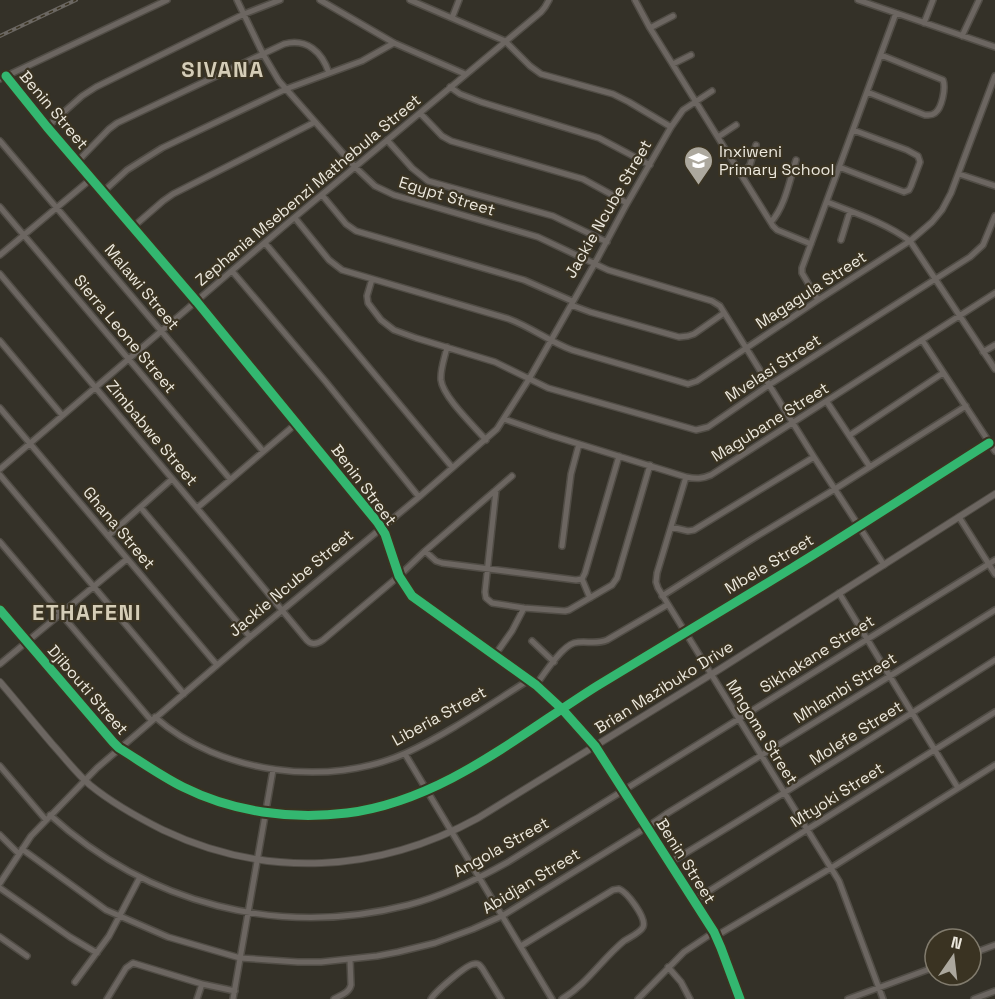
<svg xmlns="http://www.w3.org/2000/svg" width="995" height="999" viewBox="0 0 995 999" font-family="'Space Grotesk',sans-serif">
<rect width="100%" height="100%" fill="#343128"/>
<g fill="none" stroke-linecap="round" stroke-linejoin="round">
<defs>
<path id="minor" d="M237 0 263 54 279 81 355 167 375 186 394 195 538 237 608 270 712 301 720 306 814 457 884 565
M320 0 394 43 465 74
M410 0 505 41 530 66 541 74 613 94 629 102 671 127
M635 0 650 28 773 226 777 230 811 244
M858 0 995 47
M452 18 459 0
M924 23 933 0
M650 28 673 16
M962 36 979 0
M673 64 691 55
M6 76 47 127 197 302 378 523 385 534 399 576 412 596 536 685 562 709 595 746 714 932 721 948 740 999
M0 79 167 0
M450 87 460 94 481 102 599 138 650 165
M867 92 925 115C929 115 931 116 935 113 942 108 946 88 943 80L881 55
M420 113 442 136 451 141 583 179 627 203
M47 127 82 96 96 87 244 14 280 0
M718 137 736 125
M387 140 412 168 428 181 553 216 607 242
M0 141 263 451
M77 162 109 129 117 123 284 44C307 38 322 52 329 73
M839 167 904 192 909 190 911 186 920 162 918 156 907 150 853 130
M959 174 995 186
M742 175 750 165 756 145
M103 192 127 170 162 148 286 89 362 61 394 43
M322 195 346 224 356 231 524 280 572 301
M827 202C855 213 886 223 910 241L995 369
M0 207 230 479
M295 218 329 260 342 270 509 319C531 327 550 342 572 350L688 384 697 381 818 300 910 241 932 222 942 210 951 193 995 76
M771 222C785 207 790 179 796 160
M133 227 163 201 173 194 315 122
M841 240 850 211
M265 243 452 467
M0 255 91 179
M232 271 326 382 419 497
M0 274 238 557 305 638C310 645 316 645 323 640L399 576 425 551 512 476
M372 279 367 296 368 303 381 320 394 330 416 338 495 362 548 388 696 430 708 427 769 385 970 257 983 245 995 216
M818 300 802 273V268L896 13
M571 305 590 312 679 337 688 336 694 334 724 313
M922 340 995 451
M0 341 62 415
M447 347C445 357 440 369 441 380 443 397 474 426 486 440
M983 352 995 345
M827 402 870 467
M0 408 217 665
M504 419 550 435 686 477C696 479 702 479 711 475L995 293
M850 435 943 373
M0 469 283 227 541 12 545 7 549 0
M0 475 184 694
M686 477 657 573 656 582 658 588 839 881 883 999
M496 490 485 592 486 598 492 603 524 608 565 611 569 610 612 585 617 578 650 465
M141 508 250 637
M197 508 297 423
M959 517 995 574
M671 527 688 531 694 530 814 457
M108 536 172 479
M0 542 151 720
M562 546 571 474 579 444
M425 551 436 561 442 563 576 580 582 579 585 573 619 456
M582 579 590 598
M839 593 958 788
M662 596 749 541 835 489 966 406
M0 610 113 742 119 748C140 761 161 776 183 787 233 812 291 820 347 813 442 801 519 735 597 686 662 646 727 607 792 568 859 527 924 484 989 443
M532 641 554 662
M495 655 512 631 524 608
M0 664 127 559
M536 685C544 674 561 647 574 643 585 640 595 645 607 640L667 605
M155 717C219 774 329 788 406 753 449 733 489 705 529 680
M405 754 552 999
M0 766 46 820
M50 815C148 904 279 938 408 905 443 896 476 880 508 862L995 560
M0 835 19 854
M22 849 106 910 168 937 240 958 298 962H321L377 956 398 952 435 943 473 929 502 916 647 827 666 814 890 676 995 610
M669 863C779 797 887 729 995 660
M0 883 31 836 97 768 250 637 419 497 497 429 529 379 595 263 625 207 671 127 683 110 712 91
M0 888 70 937 97 953
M693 901 995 712
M716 936 831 868 995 765
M0 937 27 956
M521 946 613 890 619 889C627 892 647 918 643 927 640 933 630 937 624 941 602 959 587 984 562 999
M971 954 995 945
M668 967 681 982 690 999
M75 982 109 936 140 877
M107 999 126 968 133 963 202 984 235 991
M197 999 202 984
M233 999 273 770
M334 999C341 995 349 993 351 985L350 959
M431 999C435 992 467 964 474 964 479 963 479 965 482 968L501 999
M638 999 684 952 714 932
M848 999 935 967
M974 999 995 991"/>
<path id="tertiary" d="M0 682C18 703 35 724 53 745 65 758 76 773 90 785 112 803 137 817 163 830 266 879 378 873 478 818L720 669 995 494"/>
</defs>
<use href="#minor" stroke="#514d46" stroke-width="8"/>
<use href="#tertiary" stroke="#514d46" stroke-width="8"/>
<use href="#minor" stroke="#6c6661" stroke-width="5"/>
<use href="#tertiary" stroke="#6c6661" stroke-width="6"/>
<defs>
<path id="rail" d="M0 36 76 0"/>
</defs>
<use href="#rail" stroke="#6b6762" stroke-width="4"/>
<use href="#rail" stroke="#3a3322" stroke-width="1.5" stroke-dasharray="4.5" stroke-linecap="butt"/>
<defs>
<path id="cycleway" d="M6 76 47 127 197 302 378 523 385 534 399 576 412 596 536 685 562 709 595 746 714 932 721 948 740 999
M0 610 113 742 119 748C140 761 161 776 183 787 233 812 291 820 347 813 442 801 519 735 597 686 662 646 727 607 792 568 859 527 924 484 989 443"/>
</defs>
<use href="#cycleway" stroke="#3a3322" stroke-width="13"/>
<use href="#cycleway" stroke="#33b770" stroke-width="9"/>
</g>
<defs>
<symbol id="school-pin" viewBox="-11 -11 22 30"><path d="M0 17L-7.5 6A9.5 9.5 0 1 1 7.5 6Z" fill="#aca89e" stroke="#3a3322"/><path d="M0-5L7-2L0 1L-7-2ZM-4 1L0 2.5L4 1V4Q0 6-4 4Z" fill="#fff"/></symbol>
</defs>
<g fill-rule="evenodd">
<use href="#school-pin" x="682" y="144" width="33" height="45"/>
</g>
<g text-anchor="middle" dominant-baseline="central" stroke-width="4.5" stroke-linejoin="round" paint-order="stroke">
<g font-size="16" fill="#ece8dd" stroke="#3a3322">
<text transform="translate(54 110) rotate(50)">Benin Street</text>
<text transform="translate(308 190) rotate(-40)">Zephania Msebenzi Mathebula Street</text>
<text transform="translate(447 196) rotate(17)">Egypt Street</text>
<text transform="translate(608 209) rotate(-60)">Jackie Ncube Street</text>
<text transform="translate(142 287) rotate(50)">Malawi Street</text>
<text transform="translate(811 290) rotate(-33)">Magagula Street</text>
<text transform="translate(125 334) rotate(50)">Sierra Leone Street</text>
<text transform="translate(773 368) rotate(-33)">Mvelasi Street</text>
<text transform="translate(770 422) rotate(-32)">Magubane Street</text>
<text transform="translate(152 433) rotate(50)">Zimbabwe Street</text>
<text transform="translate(364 485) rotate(53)">Benin Street</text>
<text transform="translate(119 528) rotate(50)">Ghana Street</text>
<text transform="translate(769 564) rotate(-31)">Mbele Street</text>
<text transform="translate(291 583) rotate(-40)">Jackie Ncube Street</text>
<text transform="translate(817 654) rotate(-32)">Sikhakane Street</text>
<text transform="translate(664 687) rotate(-32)">Brian Mazibuko Drive</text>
<text transform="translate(845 688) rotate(-32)">Mhlambi Street</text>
<text transform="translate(88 690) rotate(49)">Djibouti Street</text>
<text transform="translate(439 716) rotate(-29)">Liberia Street</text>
<text transform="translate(762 732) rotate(58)">Mngoma Street</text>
<text transform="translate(856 733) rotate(-32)">Molefe Street</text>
<text transform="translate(837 795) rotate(-32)">Mtyoki Street</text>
<text transform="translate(501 847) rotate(-29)">Angola Street</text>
<text transform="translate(686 861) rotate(58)">Benin Street</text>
<text transform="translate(531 881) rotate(-31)">Abidjan Street</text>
</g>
<g font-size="16" fill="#ece8dd" stroke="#3a3322" text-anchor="start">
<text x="719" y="151">Inxiweni<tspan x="719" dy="18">Primary School</tspan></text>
</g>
<g font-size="22" font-weight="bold" letter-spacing="1.5" fill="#d5cdb7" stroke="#3a3322">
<text x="223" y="69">SIVANA</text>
<text x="87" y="612">ETHAFENI</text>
</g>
</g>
<g transform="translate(953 957) rotate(14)"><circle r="28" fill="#3a3322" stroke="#817b6d" stroke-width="1.5"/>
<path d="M0-4.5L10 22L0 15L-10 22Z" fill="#aca89e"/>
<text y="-9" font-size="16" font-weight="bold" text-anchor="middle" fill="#ece8dd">N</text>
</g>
</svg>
